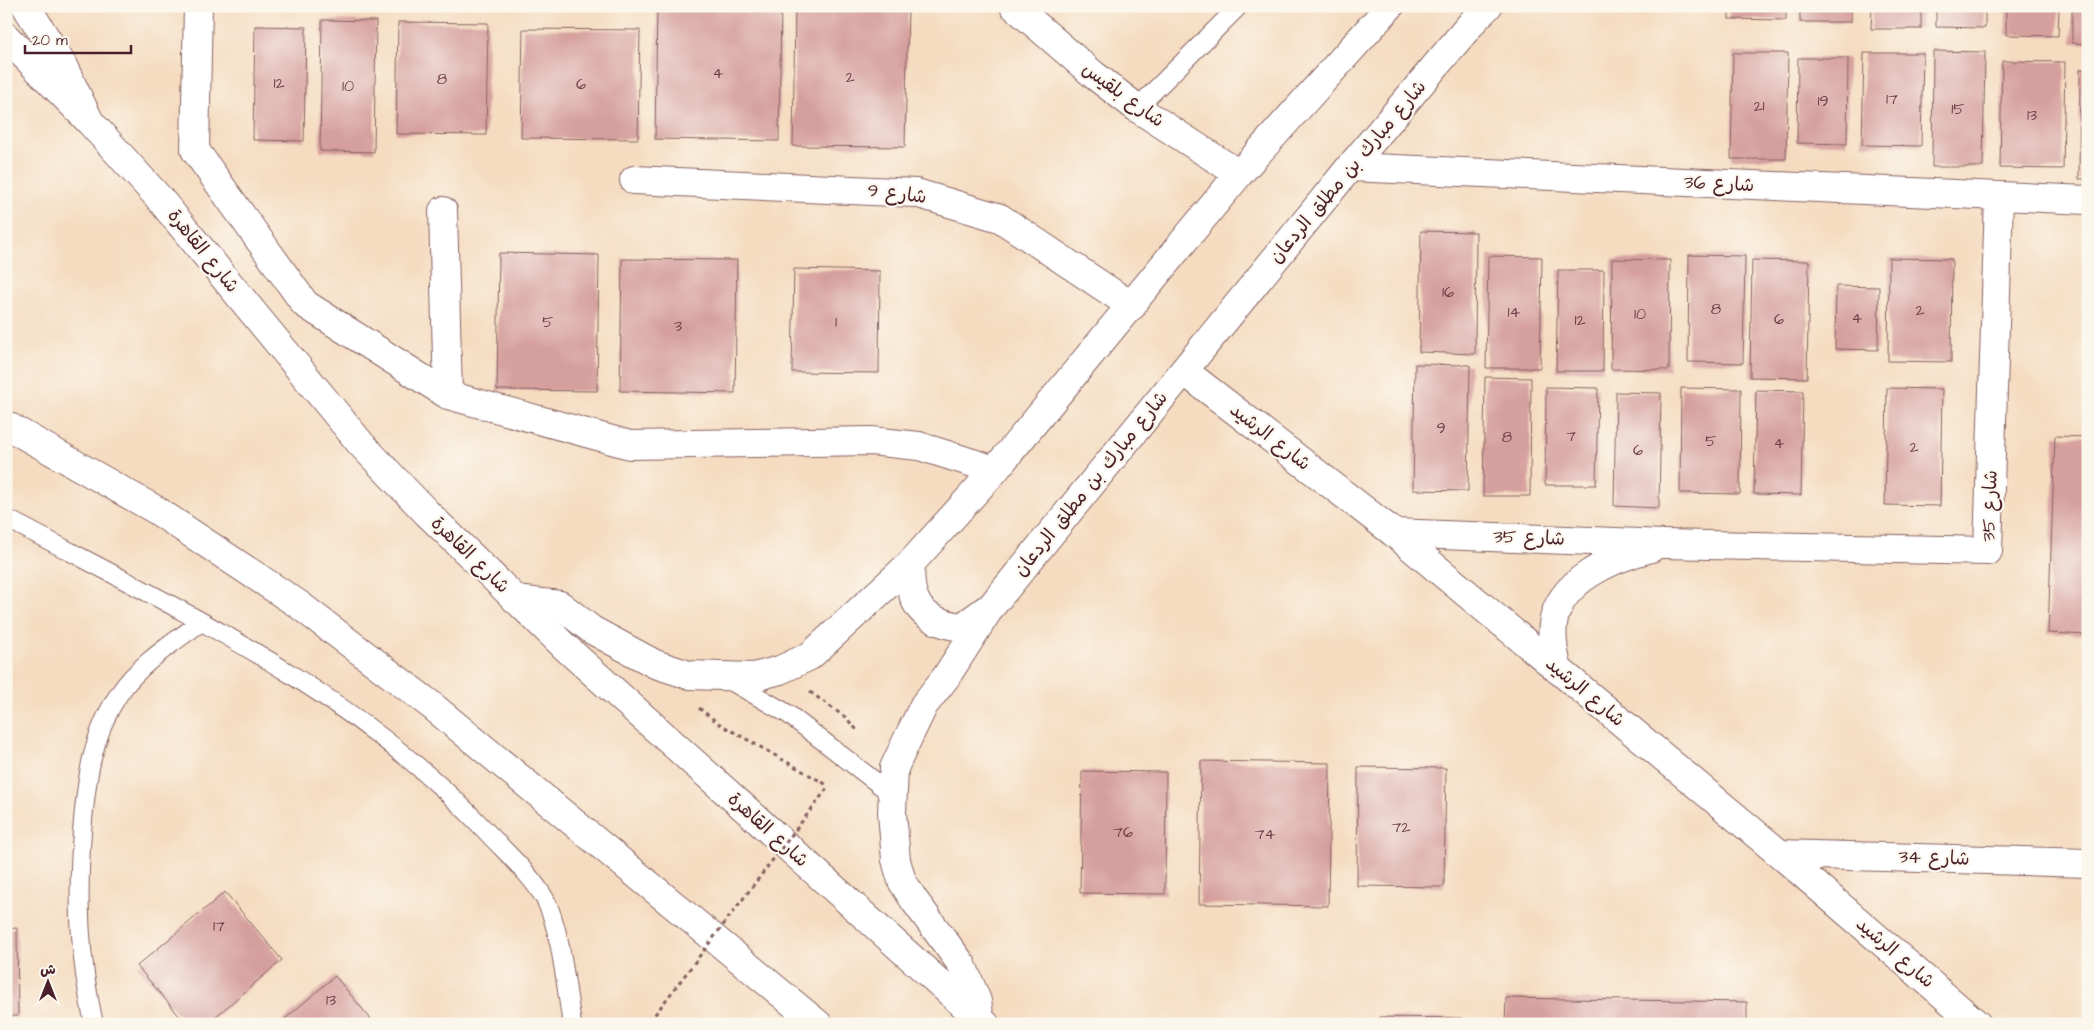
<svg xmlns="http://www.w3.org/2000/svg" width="2094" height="1030" viewBox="0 0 2094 1030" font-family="'Architects Daughter','Playpen Sans Arabic',sans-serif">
<rect width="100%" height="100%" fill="#fbf7ec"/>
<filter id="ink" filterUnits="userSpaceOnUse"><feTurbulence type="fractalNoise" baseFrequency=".02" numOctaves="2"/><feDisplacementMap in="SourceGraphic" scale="10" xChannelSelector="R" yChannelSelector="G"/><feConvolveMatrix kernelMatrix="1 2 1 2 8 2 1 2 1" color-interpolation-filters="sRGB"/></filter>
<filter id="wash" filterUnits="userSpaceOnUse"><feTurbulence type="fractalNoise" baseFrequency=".0096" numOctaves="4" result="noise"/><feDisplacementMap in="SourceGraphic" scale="20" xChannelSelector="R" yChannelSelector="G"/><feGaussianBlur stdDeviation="1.12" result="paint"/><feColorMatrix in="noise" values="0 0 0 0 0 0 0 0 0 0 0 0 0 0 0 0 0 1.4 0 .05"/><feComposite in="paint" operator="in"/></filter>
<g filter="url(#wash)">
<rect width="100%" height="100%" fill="#f5dcc1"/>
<g id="blocks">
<path fill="#d59f9d" d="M657 6H781L779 141 655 139Z
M795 6 908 7 905 147 793 146Z
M1729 6H1786V20L1729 19Z
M1800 6H1851V22H1800Z
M1872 6H1921V29H1871Z
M1936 6H1985V28L1936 27Z
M2006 6H2059L2058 36 2006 35Z
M2072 6H2088V44L2072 43Z
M322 20 376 21 374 152 320 151Z
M398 22 488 23 486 135 396 134Z
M255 26 306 27 304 141 253 140Z
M523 29 640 30 638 139 521 138Z
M1933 51 1985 52 1983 167H1932Z
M1733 53H1788L1786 159H1731Z
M1864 53H1923L1921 146 1862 145Z
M1798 58H1848L1847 144 1797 143Z
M2002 61 2065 62 2063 169 2000 168Z
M2080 69H2088V179H2079Z
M1421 231 1476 232 1475 354 1419 352Z
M499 253 599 255 597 391 497 390Z
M1689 255 1745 256 1743 363 1688 362Z
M1488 256 1542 257 1540 368H1486Z
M1889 258 1952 259 1951 362 1888 361Z
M622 259 737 260 735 393 620 391Z
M1612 259 1670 260 1669 370 1611 369Z
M1752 260 1809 261 1807 378 1750 377Z
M794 269 880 271 879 373 792 372Z
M1558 270H1604L1603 371H1556Z
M1836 286 1879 287 1878 350 1835 349Z
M1415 364 1470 365 1468 491 1413 490Z
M1485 377 1531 378 1530 496H1483Z
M1546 387 1598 388 1596 485H1545Z
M1681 388 1741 389 1740 494 1680 493Z
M1887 388 1942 389 1940 506 1885 505Z
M1756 390 1803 391 1801 495 1754 494Z
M1616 392 1661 393 1659 508 1614 506Z
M2055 436 2088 437V635L2048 633Z
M1201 761 1330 763 1328 906 1199 904Z
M1358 767 1446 768 1444 887 1357 886Z
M1082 771 1166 772 1165 894 1080 893Z
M225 892 282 960 207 1024H186L137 966Z
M17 928 18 1016H6V929Z
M335 976 375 1024H279Z
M1506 998 1747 1002V1024H1505Z
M1380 1017 1462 1018V1024H1380Z"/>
</g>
</g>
<g filter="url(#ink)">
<use href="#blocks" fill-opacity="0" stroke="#866160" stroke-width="1"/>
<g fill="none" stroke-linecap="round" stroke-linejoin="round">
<defs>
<path id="service" d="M1137 108 1239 6
M6 518C175 608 351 688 485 830 505 852 530 873 545 899 561 929 566 989 572 1024
M729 680 788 714 885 789 890 803
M94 1024C79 957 77 900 82 832 86 783 91 736 119 694 139 664 173 643 201 622"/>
<path id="minor" d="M198 6 195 150 305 304 448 395 630 445 871 441 919 446 995 470
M1014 6 1094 75 1137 108 1239 174
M1350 167 2088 200
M634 180 916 193 1000 218 1132 306
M443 211 448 395
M1184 371 1394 533 1780 854 1977 1024
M1394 533 1664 544 1988 551 1999 197
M1558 670C1554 655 1551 640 1553 624 1559 580 1613 558 1651 548
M1780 854 2088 863"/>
<path id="tertiary" d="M911 563C907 603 922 622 962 627L987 609
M516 600 560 605 592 630 655 664 689 675 754 677 780 670 810 656 911 563 995 470 1239 174 1390 6
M980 1020 977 1001 962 965 914 900 902 881 896 860 892 813 894 768 908 738 924 705 946 677 990 608 1350 167 1476 18 1488 6"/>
<path id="primary" d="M6 37 90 122 159 198 361 444 427 513 565 647 985 1024
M6 425 156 510 298 604 431 705 818 1024"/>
<path id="motorway" d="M26 6 62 64 90 122"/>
</defs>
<use href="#service" stroke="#866160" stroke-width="20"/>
<use href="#minor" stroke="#866160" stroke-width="30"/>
<use href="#tertiary" stroke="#866160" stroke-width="30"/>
<use href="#primary" stroke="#866160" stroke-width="30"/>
<use href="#motorway" stroke="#866160" stroke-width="30"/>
<path stroke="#866160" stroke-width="3" stroke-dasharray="4 4" stroke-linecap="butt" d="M810 692 845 717 859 732
M699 708 718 723 829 786
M650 1021 652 1024"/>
<use href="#service" stroke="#fff" stroke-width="18"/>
<use href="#minor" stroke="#fff" stroke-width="28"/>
<use href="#tertiary" stroke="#fff" stroke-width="28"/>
<use href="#primary" stroke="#fff" stroke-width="28"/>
<use href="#motorway" stroke="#fff" stroke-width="28"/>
<path stroke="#866160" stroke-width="3" stroke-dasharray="4 4" stroke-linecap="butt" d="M650 1021 829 786"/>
</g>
</g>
<g text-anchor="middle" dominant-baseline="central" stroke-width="4.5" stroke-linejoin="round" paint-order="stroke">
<g font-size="16" fill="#6d3f48">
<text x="718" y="73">4</text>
<text x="850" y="77">2</text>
<text x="442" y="79">8</text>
<text x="279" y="83">12</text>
<text x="581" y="84">6</text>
<text x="348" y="86">10</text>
<text x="1892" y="99">17</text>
<text x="1823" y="101">19</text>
<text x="1759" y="106">21</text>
<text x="1958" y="109">15</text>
<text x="2032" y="115">13</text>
<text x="1448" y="292">16</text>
<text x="1716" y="309">8</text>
<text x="1920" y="310">2</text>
<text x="1514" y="312">14</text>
<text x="1640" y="314">10</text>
<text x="1857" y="318">4</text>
<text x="1779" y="319">6</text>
<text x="1580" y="320">12</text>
<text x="548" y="322">5</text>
<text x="836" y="322">1</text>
<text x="678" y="326">3</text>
<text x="1441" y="428">9</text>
<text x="1571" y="436">7</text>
<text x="1507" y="437">8</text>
<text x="1711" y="441">5</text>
<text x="1779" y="443">4</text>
<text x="1914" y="447">2</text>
<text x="1638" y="450">6</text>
<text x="1401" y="827">72</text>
<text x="1123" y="832">76</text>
<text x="1265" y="834">74</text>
<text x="219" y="926">17</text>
<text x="331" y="1000">13</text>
</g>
<g font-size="19" fill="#4a1f2b" stroke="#fbf7ec">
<text transform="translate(1123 95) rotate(36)">شارع بلقيس</text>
<text transform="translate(1348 172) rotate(-50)">شارع مبارك بن مطلق الردعان</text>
<text transform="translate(1719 184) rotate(3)">شارع 36</text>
<text transform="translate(897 194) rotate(7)">شارع 9</text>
<text transform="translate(203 251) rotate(51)">شارع القاهرة</text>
<text transform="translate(1270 437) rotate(38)">شارع الرشيد</text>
<text transform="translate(1091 484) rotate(-51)">شارع مبارك بن مطلق الردعان</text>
<text transform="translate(1990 506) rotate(-88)">شارع 35</text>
<text transform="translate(1529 538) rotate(2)">شارع 35</text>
<text transform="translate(470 555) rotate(44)">شارع القاهرة</text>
<text transform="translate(1585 692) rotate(40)">شارع الرشيد</text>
<text transform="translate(768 830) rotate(42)">شارع القاهرة</text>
<text transform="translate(1934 858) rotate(2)">شارع 34</text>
<text transform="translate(1895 953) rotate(41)">شارع الرشيد</text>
</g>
</g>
<rect width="2094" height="1030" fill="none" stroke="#fbf7ec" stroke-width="25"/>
<g transform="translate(48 982)" stroke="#fbf7ec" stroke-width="4" paint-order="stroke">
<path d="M0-4L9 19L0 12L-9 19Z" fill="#4a1f2b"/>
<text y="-8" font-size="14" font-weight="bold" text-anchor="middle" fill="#4a1f2b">ش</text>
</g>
<path d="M25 45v8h106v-8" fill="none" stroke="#4a1f2b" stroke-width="2.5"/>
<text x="32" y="45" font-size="15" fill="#4a1f2b" stroke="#fbf7ec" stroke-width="4" paint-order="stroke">20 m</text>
</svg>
